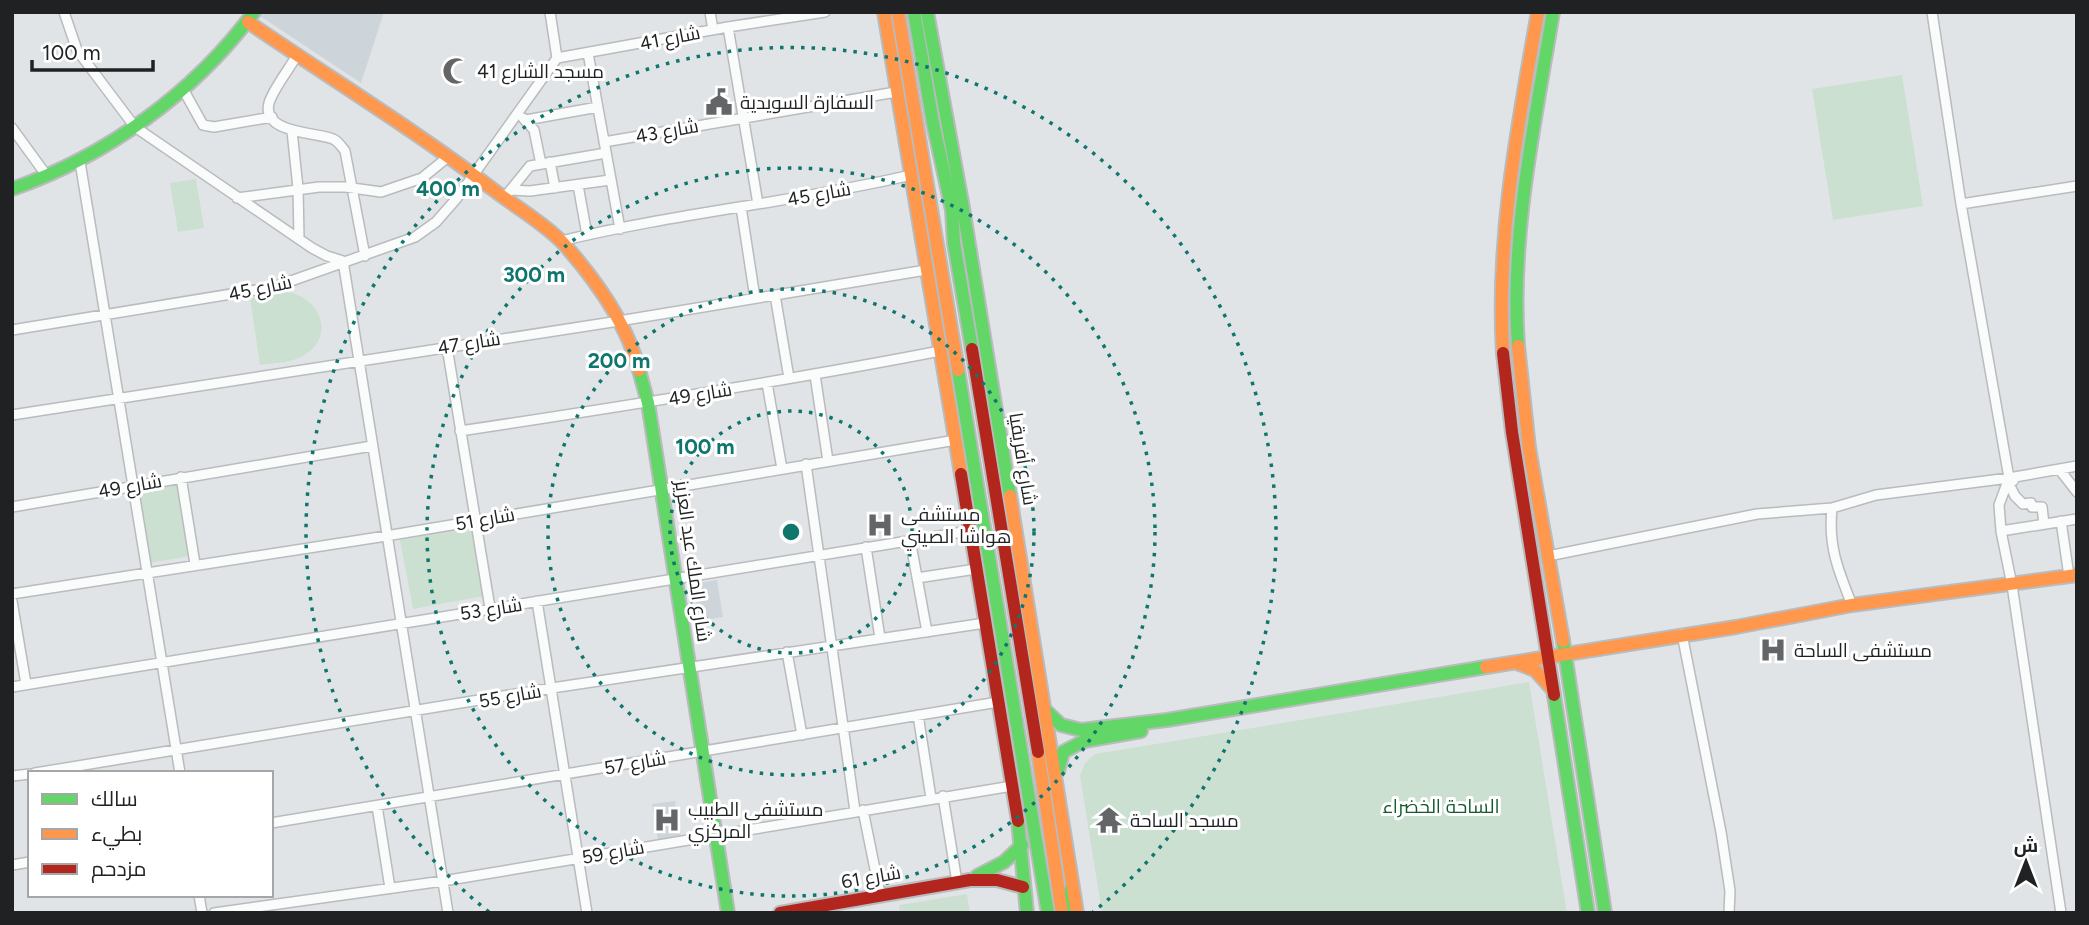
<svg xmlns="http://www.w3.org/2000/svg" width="2089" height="925" viewBox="0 0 2089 925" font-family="Figtree,Cairo,sans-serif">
<rect width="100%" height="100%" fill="#e1e4e6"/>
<path fill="#ced5da" d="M262 12H384L361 83 260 16Z
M717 580 723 617 699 621 693 584Z
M675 801 681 837 658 840 652 804Z"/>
<path fill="#cbe0d1" d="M1902 75 1923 206 1833 220 1812 89Z
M196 179 204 228 178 232 170 183Z
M285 292C320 295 337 337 303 356 291 363 273 363 260 365L250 298Z
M178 483 190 556 149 563 137 490Z
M471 527 484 596 413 609 400 540Z
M1529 682 1567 913H1102L1080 776 1085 763 1095 754Z
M967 894 970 913H900L899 905Z"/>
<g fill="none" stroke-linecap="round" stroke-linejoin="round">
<defs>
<path id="street" d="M64 12 77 50 135 127 312 248 327 256 343 261 448 913
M710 12 713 30
M1932 12 1961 204 2009 478 1999 505 2001 531 2012 585 2061 913
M728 27 758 204
M588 53 620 229
M297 55C290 68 273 89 269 103 261 134 317 132 333 139 338 141 342 147 345 151L365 256
M557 58 728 27 825 12
M183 89 203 125 214 127 272 117
M523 118 534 130 541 164
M526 120 598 107
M12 128 47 176
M292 131 298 188 299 239
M604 142 896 92
M80 162 180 773
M550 162 555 188
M578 185 587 235
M511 190 530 191 610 180
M237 198 319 187H345L381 192 422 178 448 157
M504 198 530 166 606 153
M1961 204 2077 186
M741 207 755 298
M561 241C676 213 796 202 911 175
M775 295 789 378
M12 330 274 287 415 237 436 222 457 198 557 58 550 12
M447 347 490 608
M815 375 828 461
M767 383 782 469
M12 415 619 321 926 270
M460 431C620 407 780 382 940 351
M806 464 855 811
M2059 469 2077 492
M181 477 195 564
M2013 481 2009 484 2015 496 2023 504 2031 503 2032 507H2042L2044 524
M12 507 372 446
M1832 508C1828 546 1838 570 1852 605
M2061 521 2069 576
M2001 531 2077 519
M910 539 927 632
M866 547 880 638
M1548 556 1757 514 1832 508 1876 495 2009 478 2077 466
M917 578 976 569
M12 594 386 536 956 440
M12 601 26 684
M537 601 587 913
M1682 634 1721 832 1730 891 1729 913
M787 652 802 735
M12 687 969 531
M918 715 931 798
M35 773 552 688 985 623
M12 776 30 774
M943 796 957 882
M377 806 390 888
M863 810 880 894
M271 823 998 702
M12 865 30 862
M199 895 202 913
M214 913 443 881 1012 786"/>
<path id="fast" d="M914 12 933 123 952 210 954 243 972 349
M927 12 963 208 1010 496
M12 189C107 156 194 93 254 12
M1518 346C1510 234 1535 122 1553 12
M639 370 648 403 728 913
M958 370 1048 913
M1563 641 1605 913
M1554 695 1588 913
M1045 710 1061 725 1081 730 1167 720 1486 667
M1058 771 1063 752 1084 741 1141 731
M1018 821 1027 913
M977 876 1004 862 1022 845
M1064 913 1072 886"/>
<path id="slow" d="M884 12 961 474
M898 12 958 370
M248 22C330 78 416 131 495 191 516 207 545 224 563 243 595 279 627 323 639 370
M1518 346 1529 448 1563 641
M1503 353C1496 238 1518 125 1538 12
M1010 496 1077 913
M1517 663 1535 670 1552 689
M1486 667 1736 627 1852 605 2077 575
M1038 752 1062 913"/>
<path id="jam" d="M972 349 1038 752
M1503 353 1512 432 1554 695
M961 474 1018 821
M780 913 970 880H997L1023 887"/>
</defs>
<use href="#street" stroke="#b9bbbd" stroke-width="12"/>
<use href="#fast" stroke="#b9bbbd" stroke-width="16"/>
<use href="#slow" stroke="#b9bbbd" stroke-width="16"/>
<use href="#jam" stroke="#b9bbbd" stroke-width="16"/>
<use href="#street" stroke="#fafbfb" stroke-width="9"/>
<use href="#fast" stroke="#63d668" stroke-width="12"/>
<use href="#slow" stroke="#ff974d" stroke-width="12"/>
<use href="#jam" stroke="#b3261e" stroke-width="12"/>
</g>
<g fill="none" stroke="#0f766e" stroke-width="3.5" stroke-dasharray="3.5 7">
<circle cx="791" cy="532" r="121"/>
<circle cx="791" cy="532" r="243"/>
<circle cx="791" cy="532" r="364"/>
<path d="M489 912A485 485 0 1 1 1093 912"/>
</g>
<defs>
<symbol id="mosque-bare" viewBox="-9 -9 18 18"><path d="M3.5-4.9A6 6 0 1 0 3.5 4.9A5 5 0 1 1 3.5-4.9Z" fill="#636567" stroke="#fff" stroke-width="2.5" paint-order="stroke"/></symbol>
<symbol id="civic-bare" viewBox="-9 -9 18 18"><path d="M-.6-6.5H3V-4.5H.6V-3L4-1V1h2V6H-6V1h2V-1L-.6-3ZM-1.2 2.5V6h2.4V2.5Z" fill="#636567" stroke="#fff" stroke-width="2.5" paint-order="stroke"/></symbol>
<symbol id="hospital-bare" viewBox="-9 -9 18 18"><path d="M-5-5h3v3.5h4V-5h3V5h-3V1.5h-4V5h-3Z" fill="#636567" stroke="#fff" stroke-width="2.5" paint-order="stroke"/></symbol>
<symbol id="temple-bare" viewBox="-9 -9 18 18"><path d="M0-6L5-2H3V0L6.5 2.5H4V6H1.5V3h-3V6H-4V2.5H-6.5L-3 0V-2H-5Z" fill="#636567" stroke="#fff" stroke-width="2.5" paint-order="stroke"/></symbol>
</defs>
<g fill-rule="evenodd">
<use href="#mosque-bare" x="437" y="52" width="38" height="38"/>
<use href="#civic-bare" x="700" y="83" width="38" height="38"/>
<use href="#hospital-bare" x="861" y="506" width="38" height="38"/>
<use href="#hospital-bare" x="1754" y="631" width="38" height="38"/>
<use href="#hospital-bare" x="648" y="801" width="38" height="38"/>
<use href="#temple-bare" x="1090" y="801" width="38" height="38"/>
</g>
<g text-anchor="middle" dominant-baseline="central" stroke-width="6" stroke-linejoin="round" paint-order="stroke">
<g font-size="19" fill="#1f2122" stroke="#fff">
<text transform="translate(670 38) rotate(-11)">شارع 41</text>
<text transform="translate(667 131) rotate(-10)">شارع 43</text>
<text transform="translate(819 194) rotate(-10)">شارع 45</text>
<text transform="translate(260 288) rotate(-12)">شارع 45</text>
<text transform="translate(469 343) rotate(-9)">شارع 47</text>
<text transform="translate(700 394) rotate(-9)">شارع 49</text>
<text transform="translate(1023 459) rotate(81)">شارع أفريقيا</text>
<text transform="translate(130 486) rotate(-10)">شارع 49</text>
<text transform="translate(485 519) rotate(-10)">شارع 51</text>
<text transform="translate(693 561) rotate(82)">شارع الملك عبد العزيز</text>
<text transform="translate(491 609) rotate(-9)">شارع 53</text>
<text transform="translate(510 696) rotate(-10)">شارع 55</text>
<text transform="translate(635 763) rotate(-10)">شارع 57</text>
<text transform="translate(613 852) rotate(-10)">شارع 59</text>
<text transform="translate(871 877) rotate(-10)">شارع 61</text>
</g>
<g font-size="19" fill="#1f2122" stroke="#fff" text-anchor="start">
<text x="477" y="71">مسجد الشارع 41</text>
<text x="740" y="102">السفارة السويدية</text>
<text x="901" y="514">مستشفى<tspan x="901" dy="22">هواشا الصيني</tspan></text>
<text x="1794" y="650">مستشفى الساحة</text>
<text x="688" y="809">مستشفى الطبيب<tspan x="688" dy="22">المركزي</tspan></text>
<text x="1130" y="820">مسجد الساحة</text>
</g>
<g font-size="19" fill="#145b2e" stroke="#fff">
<text x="1441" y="806">الساحة الخضراء</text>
</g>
</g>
<circle cx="791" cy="532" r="10" fill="#0f766e" stroke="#fff" stroke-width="3.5"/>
<g font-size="21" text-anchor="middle" font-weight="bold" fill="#0f766e" stroke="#fff" stroke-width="6" stroke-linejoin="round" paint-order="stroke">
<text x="448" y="196">400 m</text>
<text x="534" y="282">300 m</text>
<text x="619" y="368">200 m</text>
<text x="705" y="454">100 m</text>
</g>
<rect width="2089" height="925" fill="none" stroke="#1f2122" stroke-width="28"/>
<rect x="28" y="771" width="245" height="126" fill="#ffffff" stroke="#a5a6a7" stroke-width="2"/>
<rect x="42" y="794" width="35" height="10" fill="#63d668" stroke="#a5a6a7" stroke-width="2"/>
<text x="91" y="806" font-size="21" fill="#1f2122">سالك</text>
<rect x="42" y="829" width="35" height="10" fill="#ff974d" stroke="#a5a6a7" stroke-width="2"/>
<text x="91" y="841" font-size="21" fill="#1f2122">بطيء</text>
<rect x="42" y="864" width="35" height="10" fill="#b3261e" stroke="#a5a6a7" stroke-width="2"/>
<text x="91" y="876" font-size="21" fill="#1f2122">مزدحم</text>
<g transform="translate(2026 862)" stroke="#ffffff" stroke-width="5" paint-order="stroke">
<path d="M0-5L12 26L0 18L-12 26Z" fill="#1f2122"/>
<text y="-10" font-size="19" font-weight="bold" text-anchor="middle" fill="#1f2122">ش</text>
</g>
<path d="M32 60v10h121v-10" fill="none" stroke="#1f2122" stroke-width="3.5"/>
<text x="42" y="60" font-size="21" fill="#1f2122" stroke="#ffffff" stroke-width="5" paint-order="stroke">100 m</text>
</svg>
